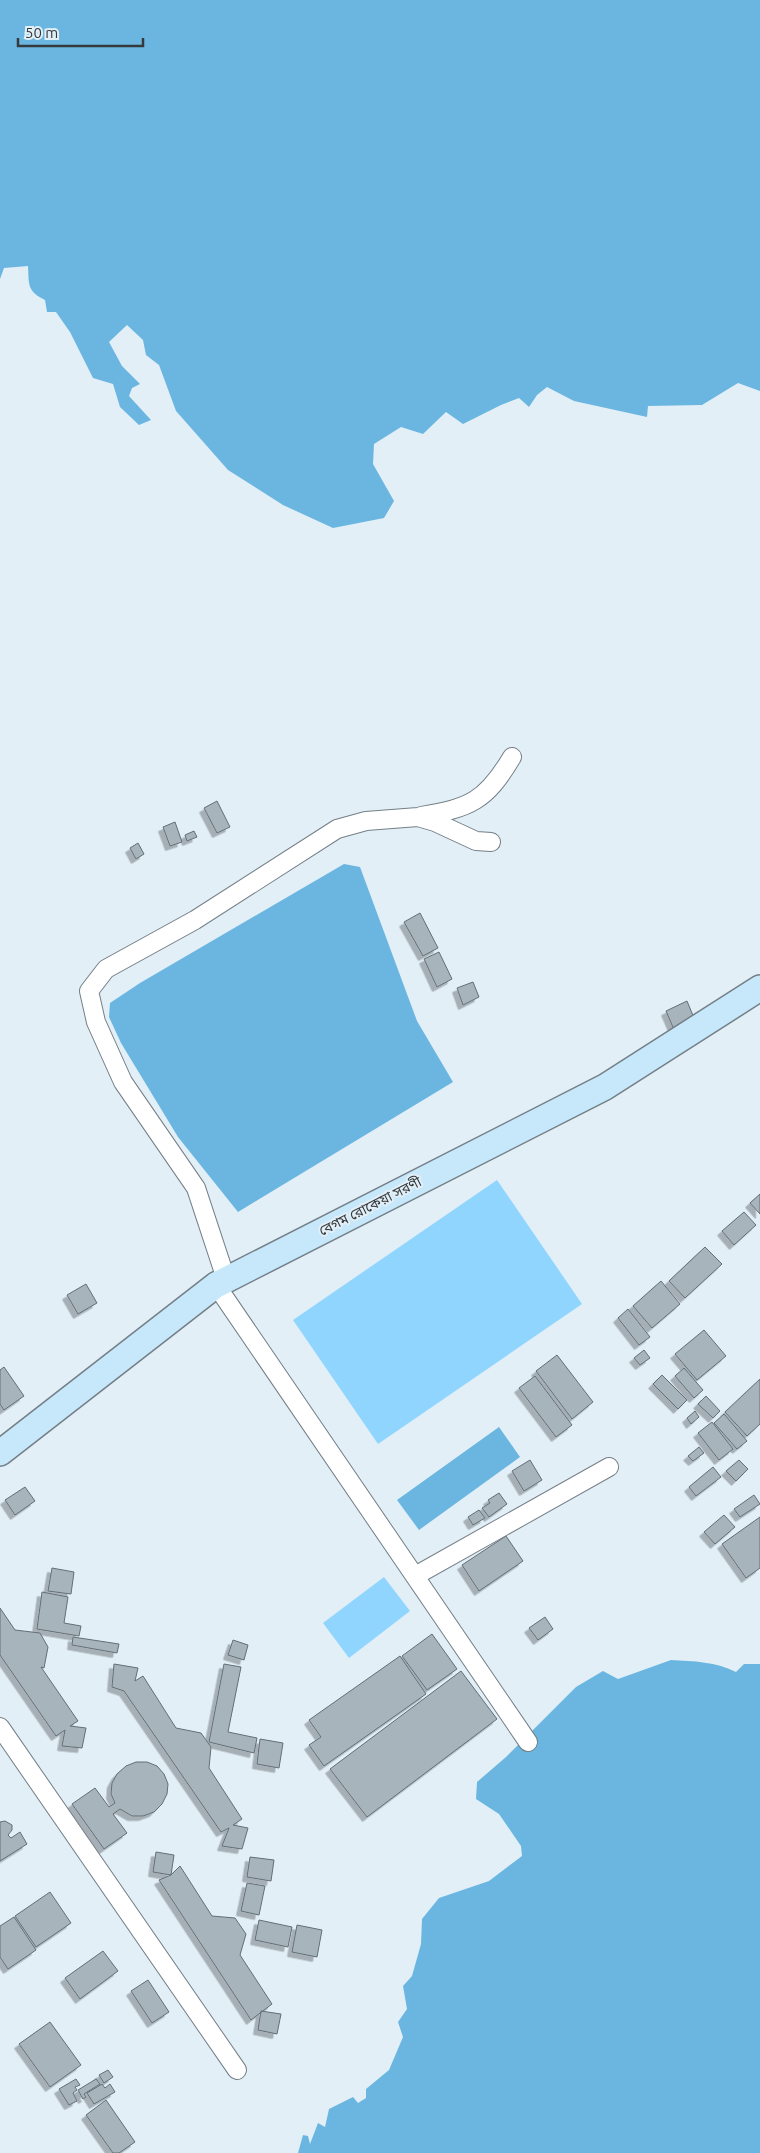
<svg xmlns="http://www.w3.org/2000/svg" width="760" height="2153" viewBox="0 0 760 2153" font-family="Ubuntu,'Noto Sans Bengali',sans-serif">
<defs>
<filter id="shadow"><feDropShadow dx="-4.5" dy="4.5" stdDeviation="0" flood-color="#0004"/></filter>
</defs>
<rect width="100%" height="100%" fill="#e2eff7"/>
<path fill="#90d5fe" d="M497 1180 582 1304 378 1444 293 1320Z
M384 1577 410 1611 349 1658 323 1623Z"/>
<path fill="#6bb6e1" d="M0 0H760V391L738 383 702 405 648 406 647 417 574 401 547 387 537 395 529 407 519 398 501 405 463 424 446 412 423 434 401 427 374 444 373 464 394 501 384 518 333 528 283 505 228 470 176 411 159 365 146 355 143 340 127 325 109 342 122 366 140 384 132 388 129 396 151 420 139 425 120 407 113 384 93 378 70 332 56 312H47L45 300C27 291 29 285 28 266L4 268 0 279Z
M344 864 360 867 417 1021 453 1082 238 1212 178 1137 121 1043 109 1017 110 1003 140 983Z
M499 1427 520 1457 419 1530 397 1500Z
M671 1660C693 1661 717 1662 736 1672L744 1664H760V2153H298L303 2135 308 2136 310 2144 318 2123 325 2127 329 2109 353 2097 358 2103 366 2098V2089L389 2070 403 2037 398 2022 407 2009 403 1986 412 1976 421 1944 422 1919 439 1898 489 1881 522 1856 521 1846 499 1814 476 1799 477 1782 506 1757 576 1687 603 1671 618 1679Z"/>
<path fill="#a8b4bc" stroke="#636e76" filter="url(#shadow)" d="M217 801 230 827 217 833 204 808Z
M175 822 182 842 170 846 163 827Z
M194 831 197 837 187 841 185 835Z
M138 843 144 854 136 859 130 848Z
M420 913 438 948 423 956 404 922Z
M439 952 452 979 437 987 424 959Z
M473 982 479 997 463 1005 457 988Z
M687 1001 694 1018 675 1032 666 1011Z
M760 1194V1214L750 1203Z
M744 1212 756 1225 734 1245 722 1231Z
M705 1247 722 1264 685 1298 669 1281Z
M661 1281 680 1304 652 1328 633 1306Z
M86 1284 97 1303 78 1314 67 1295Z
M628 1309 650 1337 639 1345 618 1318Z
M704 1330 726 1356 697 1380 675 1354Z
M644 1350 650 1358 640 1365 634 1358Z
M557 1355 593 1402 572 1419 536 1371Z
M4 1367 24 1396 4 1410 0 1404V1370Z
M684 1368 703 1390 694 1398 675 1376Z
M662 1375 687 1400 678 1409 653 1384Z
M535 1376 572 1425 556 1437 519 1388Z
M760 1379V1424L747 1436 725 1412Z
M706 1396 720 1411 713 1418 698 1404Z
M695 1411 699 1417 691 1424 687 1418Z
M724 1414 747 1441 737 1449 714 1423Z
M712 1422 733 1449 719 1460 698 1433Z
M699 1447 704 1453 693 1461 688 1456Z
M530 1460 542 1480 524 1491 512 1471Z
M739 1460 748 1469 736 1481 726 1471Z
M713 1467 721 1477 696 1496 689 1487Z
M25 1487 35 1501 15 1515 5 1500Z
M499 1493 507 1504 489 1517 482 1508 490 1503 488 1500Z
M754 1495 760 1504 740 1517 734 1509Z
M479 1510 485 1518 473 1525 468 1517Z
M724 1515 735 1527 715 1544 704 1532Z
M760 1517V1568L746 1578 722 1544Z
M506 1536 523 1561 479 1591 462 1565Z
M52 1568 74 1572 71 1594 48 1591Z
M42 1592 68 1597 64 1623 81 1626 79 1636 37 1629Z
M0 1608 15 1630 40 1633 48 1647 44 1668 41 1667 78 1721 70 1726 86 1728 82 1748 62 1746 65 1730 56 1736 0 1655Z
M545 1617 553 1629 538 1640 529 1628Z
M432 1634 457 1669 427 1690 402 1656Z
M73 1637 119 1644 117 1653 72 1645Z
M233 1640 248 1645 244 1660 228 1655Z
M400 1656 426 1694 324 1766 309 1745 321 1737 309 1720Z
M114 1664 138 1668 135 1681 143 1676 176 1728 201 1733 211 1747 209 1768 242 1819 233 1825 248 1828 242 1849 222 1846 229 1828 221 1832 124 1691 112 1687Z
M224 1664 241 1667 228 1732 257 1738 254 1753 209 1742Z
M461 1671 497 1719 367 1817 330 1769Z
M260 1739 283 1743 279 1768 257 1764Z
M136 1762H147L157 1766 164 1774 168 1784 167 1794 162 1804 154 1812 143 1816H132L120 1809 113 1814 127 1833 104 1849 72 1804 95 1788 109 1807 115 1803 111 1794 112 1783 117 1774 126 1766Z
M5 1821 12 1825V1830L8 1835 11 1838 20 1832 27 1844 0 1861V1822Z
M156 1852 174 1855 171 1875 153 1872Z
M250 1857 274 1860 271 1881 247 1877Z
M180 1866 212 1916 235 1918 246 1934 240 1955 272 2004 251 2020 159 1880 171 1875Z
M247 1883 265 1886 259 1915 241 1911Z
M50 1892 71 1923 36 1947 15 1916Z
M14 1917 36 1950 8 1969 0 1957V1926Z
M259 1920 292 1927 288 1947 255 1940Z
M297 1925 322 1930 317 1957 292 1952Z
M103 1951 118 1971 80 1999 65 1978Z
M148 1980 169 2012 152 2023 131 1991Z
M261 2011 281 2014 277 2034 258 2030Z
M50 2022 81 2065 50 2087 19 2044Z
M108 2070 113 2077 104 2083 99 2075Z
M76 2079 80 2085 75 2087 77 2090 73 2093 77 2101 69 2105 59 2089Z
M96 2079 100 2084 84 2094 86 2097 83 2099 78 2090Z
M102 2084 105 2088 110 2084 115 2092 94 2104 87 2093Z
M106 2100 135 2142 119 2153H113L86 2115Z"/>
<g fill="none" stroke-linecap="round" stroke-linejoin="round">
<defs>
<path id="street" d="M421 816C470 808 486 801 512 757
M226 1279 196 1188 123 1082 96 1022 89 991 106 969 195 920 337 829 366 821 418 817 435 822 476 841 491 842
M216 1285 528 1742
M415 1576 609 1467
M0 1727 237 2070"/>
<path id="secondary" d="M0 1453 216 1285 605 1087 760 988"/>
</defs>
<use href="#street" stroke="#747f87" stroke-width="20"/>
<use href="#secondary" stroke="#747f87" stroke-width="28"/>
<use href="#street" stroke="#fff" stroke-width="18"/>
<use href="#secondary" stroke="#c6e8fa" stroke-width="25"/>
</g>
<g text-anchor="middle" dominant-baseline="central" stroke-width="4" stroke-linejoin="round" paint-order="stroke">
<g font-size="14" fill="#34393c" stroke="#e2eff7">
<text transform="translate(370 1206) rotate(-27)">বেগম রোকেয়া সরণী</text>
</g>
</g>
<path d="M18 38v8h125v-8" fill="none" stroke="#34393c" stroke-width="2.5"/>
<text x="25" y="38" font-size="15" fill="#34393c" stroke="#e2eff7" stroke-width="4" paint-order="stroke">50 m</text>
</svg>
